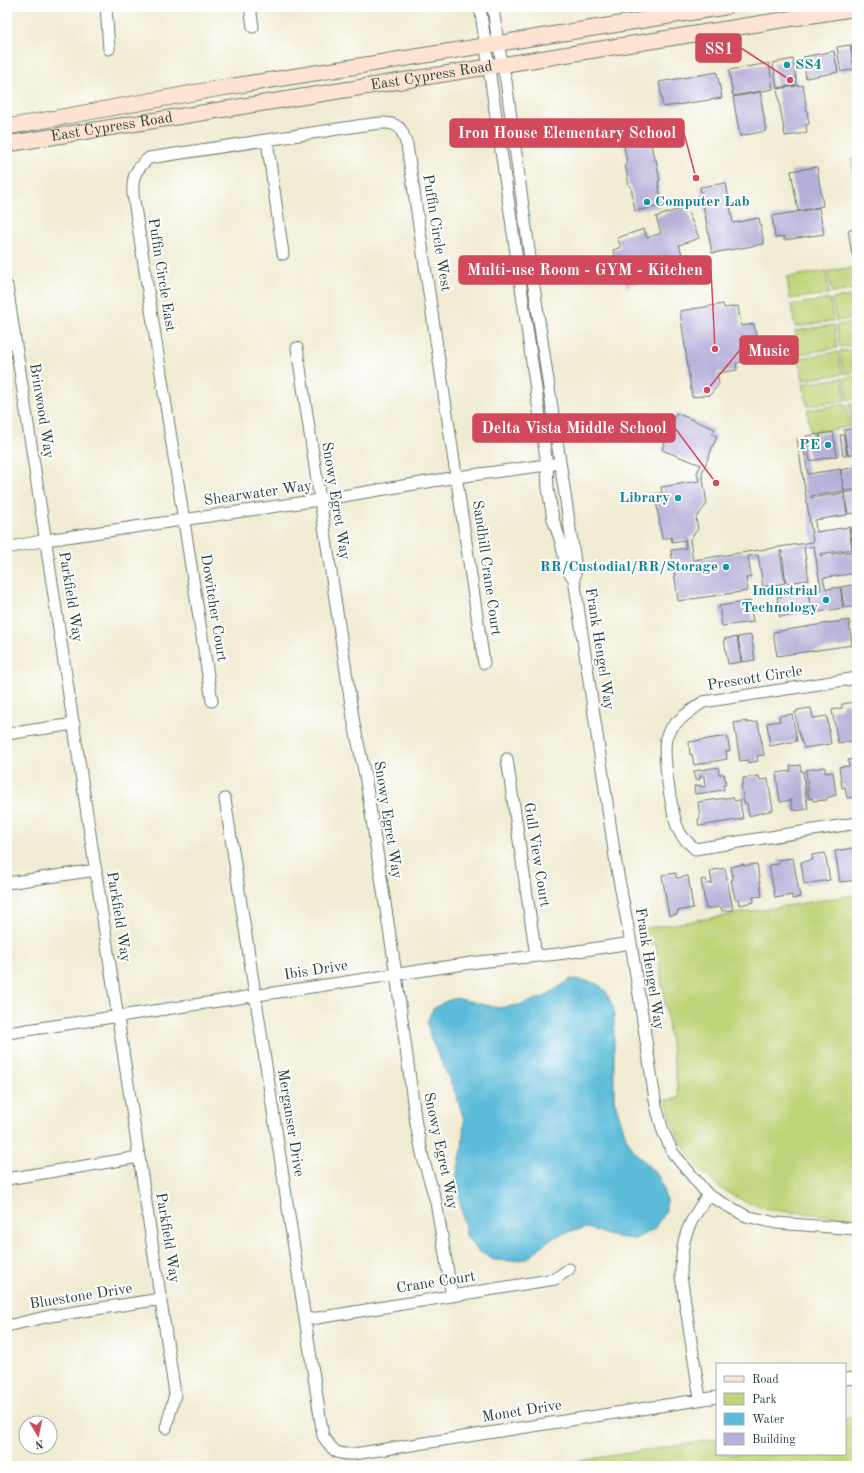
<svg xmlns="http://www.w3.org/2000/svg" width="864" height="1473" viewBox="0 0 864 1473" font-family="'Old Standard TT',serif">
<rect width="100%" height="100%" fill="#fff"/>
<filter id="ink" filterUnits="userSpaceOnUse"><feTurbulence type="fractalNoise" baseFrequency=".025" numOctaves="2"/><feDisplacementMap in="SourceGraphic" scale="8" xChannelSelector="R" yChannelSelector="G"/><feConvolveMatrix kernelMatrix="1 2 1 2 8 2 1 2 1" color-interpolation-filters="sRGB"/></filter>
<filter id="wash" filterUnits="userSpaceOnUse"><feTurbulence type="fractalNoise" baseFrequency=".012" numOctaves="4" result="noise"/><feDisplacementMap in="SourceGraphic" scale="16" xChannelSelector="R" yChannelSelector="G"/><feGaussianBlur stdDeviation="0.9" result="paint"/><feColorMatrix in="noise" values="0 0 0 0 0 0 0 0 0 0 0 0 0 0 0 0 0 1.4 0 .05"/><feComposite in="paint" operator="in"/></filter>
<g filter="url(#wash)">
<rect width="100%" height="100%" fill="#f1ebd3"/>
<path fill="#bed478" stroke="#6e8856" d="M857 158V190H856L851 159Z
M857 267V289L832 293 828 271Z
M826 271 829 294 790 299 787 277Z
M857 295V318L836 321 832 299Z
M830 299 833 321 795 327 791 305Z
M857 322V345L840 347 836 325Z
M834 325 837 348 799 354 795 331Z
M857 349V372L844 374 840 351Z
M838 352 842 374 803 380 799 358Z
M857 376V398L848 400 844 378Z
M842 378 846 400 807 406 803 384Z
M857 403V425L852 426 849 404Z
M846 404 850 427 811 433 807 410Z
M854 895 857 913V1218C840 1218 822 1215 805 1213 793 1212 780 1212 769 1209 710 1195 680 1156 666 1100L679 1098 656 944 645 945 642 929Z
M857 1417V1466H546L717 1439V1454H845V1419Z"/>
<path fill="#5bbbd9" stroke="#3d7c86" d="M571 979C598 982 605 983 614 1010V1099L626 1137 634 1151 660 1178 666 1200V1210L654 1229 635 1239 614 1237 587 1228 567 1232 550 1239 527 1259 510 1261 494 1260 478 1251 466 1235 456 1178 462 1149 464 1120 455 1092 431 1039 427 1022 433 1009 444 1002 456 998 498 1008 519 1005 544 997Z"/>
<g id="blocks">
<path fill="#b7afd9" d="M857 44V69H855L851 45Z
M850 45 854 69 841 72 837 47Z
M834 51 838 72 806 78 803 57Z
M793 59 797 85 777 88 773 63Z
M769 63 773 89 733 96 729 70Z
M717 72 722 98 663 107 659 82Z
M803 85 809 124 806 125 807 133 785 136 777 89Z
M760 92 766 131 740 136 733 97Z
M647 121 654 159H656L659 176 660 181H658L662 206 635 211 631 186H629L625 164H627L621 125Z
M817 167 823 206 798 211 791 171Z
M726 183 733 223 759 218 764 244 712 253 700 187Z
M686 207 699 238 679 245 686 266 627 287 613 250 621 247 617 238 644 229 647 238 661 233 656 217Z
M819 208 824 234 784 240V236L775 238 772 216Z
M857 229V254L852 255 848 230Z
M723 304 724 308 738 306 741 326 754 324 757 341 744 343 747 361 736 363 737 370 717 373 719 384 710 395 692 397 680 311Z
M676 413 715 429 712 434 717 436 702 473 707 504 696 518 698 529 690 539 693 560 813 542 797 439 802 438 808 474 840 469 844 491 811 496V498L844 493 847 515 815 520 816 532 849 527 852 549 820 554V556L853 551 856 573 823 578 826 589 840 587 843 608 812 613 808 592 821 590 814 546 804 548 809 580 786 583 782 551H780L785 583 763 587 758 555 748 556 751 577 746 578 748 591 678 601 671 550 686 548 685 540 672 542 671 537 662 539 655 494 662 493 661 487 699 481 697 473 701 465 662 450Z
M857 428V453L848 455 844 430Z
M833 432 837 456 810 461 806 436 819 434 820 440V434Z
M840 435H844L847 456H843Z
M857 467V489L844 491 841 470Z
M857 491V513L848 514 844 493Z
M857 527V548H853L850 528Z
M853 551H857V568H856Z
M857 584V606L844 608 841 587Z
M808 592 811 613 780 617 777 597Z
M750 601 753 622 722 626 719 606Z
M849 620 852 645 777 656 773 632Z
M751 635 755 660 742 662 738 637Z
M737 637 741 662 728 664 724 639Z
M855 702 857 713V742L853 743 852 741 838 743 832 710 842 708V704Z
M811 708 813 718 827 716 831 744 804 748 798 731 795 712H797V710Z
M792 714 797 741 770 746 767 723 780 721 779 716Z
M747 721V723L758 722 764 755 757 756 758 761 748 763V760L740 761 734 723Z
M727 736 730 751H726L727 759 694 765 692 754 690 755 689 742Z
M857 759V800L855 797 847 798 845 787 842 788 839 767 849 766 848 760Z
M800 765 801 771H803L808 809 795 811V809L792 810 791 800 780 802 776 773 791 771 790 766Z
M718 767 719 774H724L726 785H723L724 790 695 794 694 786 701 785V787H705L704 776H700V779L695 780 694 771Z
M825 767V773L833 772 836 795 826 798 827 800 813 801 812 798 809 799 806 770Z
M759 776 760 780 768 779 773 810 749 816 747 803H744L741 784H743V778Z
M733 797 734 801 740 800 743 819 699 826 698 819 700 818 698 802Z
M853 848 854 851 857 850V880L840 882 835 851Z
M825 853 830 880 804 884 801 862 813 860 812 855Z
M793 858 800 897 792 899V895L775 898 769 865 779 864 778 860Z
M744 864V866L757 864 762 896 753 897 754 902 739 905 738 899H735L731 880H733L731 867Z
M725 868 733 910 722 911 721 907 706 909 701 880 706 879 707 884 712 883 710 871Z
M676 873V878L688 876 693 908 677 911 678 914 669 916 662 875Z"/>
</g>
</g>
<g filter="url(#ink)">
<use href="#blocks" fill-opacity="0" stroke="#687a6c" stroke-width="1"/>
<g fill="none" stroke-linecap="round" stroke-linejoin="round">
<defs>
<path id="street" d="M106 7 109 49
M250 7 253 27
M480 7 547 465 548 489 553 519 561 542 567 570 574 579
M493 7 498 44 506 81 534 287 574 555 576 569 574 579 616 864 631 943 656 1106 663 1131 673 1153 708 1195 746 1216 776 1223 857 1229
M267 140 283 254
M7 286 175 1394 166 1428
M297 348 354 724 365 775 396 974 416 1124 423 1158 436 1202 452 1296
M7 548 46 540 319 500 457 477 554 464
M857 678 703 702C693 709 671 724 667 735 661 751 672 818 680 833 683 839 690 844 695 849L857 823
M212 701 133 194C132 176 135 170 149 158L364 125C375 124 393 119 401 130 404 135 405 141 407 145L484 663
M7 734 74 724
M507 759 536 956
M225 799 323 1436C333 1451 336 1455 354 1454L717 1397
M7 883 96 870
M7 1033 478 962 558 954 631 943
M7 1179 139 1157
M305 1320 555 1279 569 1269
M7 1326 50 1316 161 1299
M845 1379 857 1378
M700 1399 681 1276C681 1238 687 1225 708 1195"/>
<g id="secondary">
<path d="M7 127 215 89 725 7"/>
<path id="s1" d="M7 144 857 8"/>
</g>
</defs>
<use href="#street" stroke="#687a6c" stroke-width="13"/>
<use href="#secondary" stroke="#687a6c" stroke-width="17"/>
<use href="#street" stroke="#fff" stroke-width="11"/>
<use href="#secondary" stroke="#fee3d2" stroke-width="15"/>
</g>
</g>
<g fill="#0f9aa8" stroke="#fff" stroke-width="1.5">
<circle cx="787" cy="65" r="4"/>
<circle cx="647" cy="202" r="4"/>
<circle cx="828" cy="445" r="4"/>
<circle cx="678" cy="498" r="4"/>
<circle cx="726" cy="567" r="4"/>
<circle cx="826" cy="600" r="4"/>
</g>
<g text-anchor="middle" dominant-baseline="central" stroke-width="4" stroke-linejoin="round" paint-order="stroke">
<g font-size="15" font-weight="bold" fill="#0d838f" stroke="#fff" text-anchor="end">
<text x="795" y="65" text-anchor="start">SS4</text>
<text x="655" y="202" text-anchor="start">Computer Lab</text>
<text x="820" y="445">PE</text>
<text x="670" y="498">Library</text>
<text x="718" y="567">RR/Custodial/RR/Storage</text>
<text x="818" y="591">Industrial<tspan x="818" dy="17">Technology</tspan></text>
</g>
<g font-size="15" fill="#1f3d34" stroke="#fff">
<text stroke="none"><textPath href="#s1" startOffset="430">East Cypress Road</textPath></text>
<text stroke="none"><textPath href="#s1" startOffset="106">East Cypress Road</textPath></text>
<text transform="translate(436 233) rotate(81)">Puffin Circle West</text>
<text transform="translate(161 275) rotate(81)">Puffin Circle East</text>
<text transform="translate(41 411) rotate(81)">Brinwood Way</text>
<text transform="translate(258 494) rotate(-8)">Shearwater Way</text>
<text transform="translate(335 501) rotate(81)">Snowy Egret Way</text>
<text transform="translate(486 568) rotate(82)">Sandhill Crane Court</text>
<text transform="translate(70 597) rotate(81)">Parkfield Way</text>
<text transform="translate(213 608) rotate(81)">Dowitcher Court</text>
<text transform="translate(599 649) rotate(81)">Frank Hengel Way</text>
<text transform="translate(755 679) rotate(-9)">Prescott Circle</text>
<text transform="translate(387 820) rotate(81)">Snowy Egret Way</text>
<text transform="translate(536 855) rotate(81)">Gull View Court</text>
<text transform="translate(118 917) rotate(81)">Parkfield Way</text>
<text transform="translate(649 969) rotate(81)">Frank Hengel Way</text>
<text transform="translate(316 971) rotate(-9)">Ibis Drive</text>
<text transform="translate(290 1123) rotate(81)">Merganser Drive</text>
<text transform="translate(440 1151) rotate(78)">Snowy Egret Way</text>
<text transform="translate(167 1238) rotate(81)">Parkfield Way</text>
<text transform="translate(436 1283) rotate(-9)">Crane Court</text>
<text transform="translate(81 1297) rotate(-9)">Bluestone Drive</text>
<text transform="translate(522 1412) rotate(-9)">Monet Drive</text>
</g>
</g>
<path fill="none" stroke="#d1495b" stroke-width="1.5" d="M790 80L741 48M696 178L684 133M715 349L711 270M707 390L740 350M716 483L675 428"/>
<g fill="#d1495b" stroke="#fff" stroke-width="1.5">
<circle cx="790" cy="80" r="4"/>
<circle cx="696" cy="178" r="4"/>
<circle cx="715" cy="349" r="4"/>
<circle cx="707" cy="390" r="4"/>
<circle cx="716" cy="483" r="4"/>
</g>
<g fill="#d1495b" stroke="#d1495b" stroke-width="1.5">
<rect x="696" y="34" width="45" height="28" rx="4"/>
<rect x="450" y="119" width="234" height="28" rx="4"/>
<rect x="459" y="256" width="252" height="28" rx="4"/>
<rect x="740" y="336" width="58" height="28" rx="4"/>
<rect x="473" y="414" width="202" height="28" rx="4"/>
</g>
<g font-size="16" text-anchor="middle" font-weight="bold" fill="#fff">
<text x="719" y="54">SS1</text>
<text x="567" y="138">Iron House Elementary School</text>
<text x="585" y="275">Multi-use Room - GYM - Kitchen</text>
<text x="769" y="356">Music</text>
<text x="574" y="433">Delta Vista Middle School</text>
</g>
<rect width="864" height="1473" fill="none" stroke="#fff" stroke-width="24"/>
<rect x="716" y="1363" width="130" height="92" fill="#ffffff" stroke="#a5b1ae"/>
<rect x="724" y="1376" width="20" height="6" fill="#fee3d2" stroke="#a5b1ae"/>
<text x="752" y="1383" font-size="12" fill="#1f3d34">Road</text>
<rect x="724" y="1393" width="20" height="12" fill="#bed478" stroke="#a5b1ae"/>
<text x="752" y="1403" font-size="12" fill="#1f3d34">Park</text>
<rect x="724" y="1413" width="20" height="12" fill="#5bbbd9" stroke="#a5b1ae"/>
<text x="752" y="1423" font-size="12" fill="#1f3d34">Water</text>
<rect x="724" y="1433" width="20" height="12" fill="#b7afd9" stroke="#a5b1ae"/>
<text x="752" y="1443" font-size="12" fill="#1f3d34">Building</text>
<g transform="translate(38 1435) rotate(171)"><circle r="19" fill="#ffffff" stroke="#a5b1ae"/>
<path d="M0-3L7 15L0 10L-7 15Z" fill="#d1495b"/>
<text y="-6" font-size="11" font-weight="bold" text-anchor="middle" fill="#1f3d34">N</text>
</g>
</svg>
